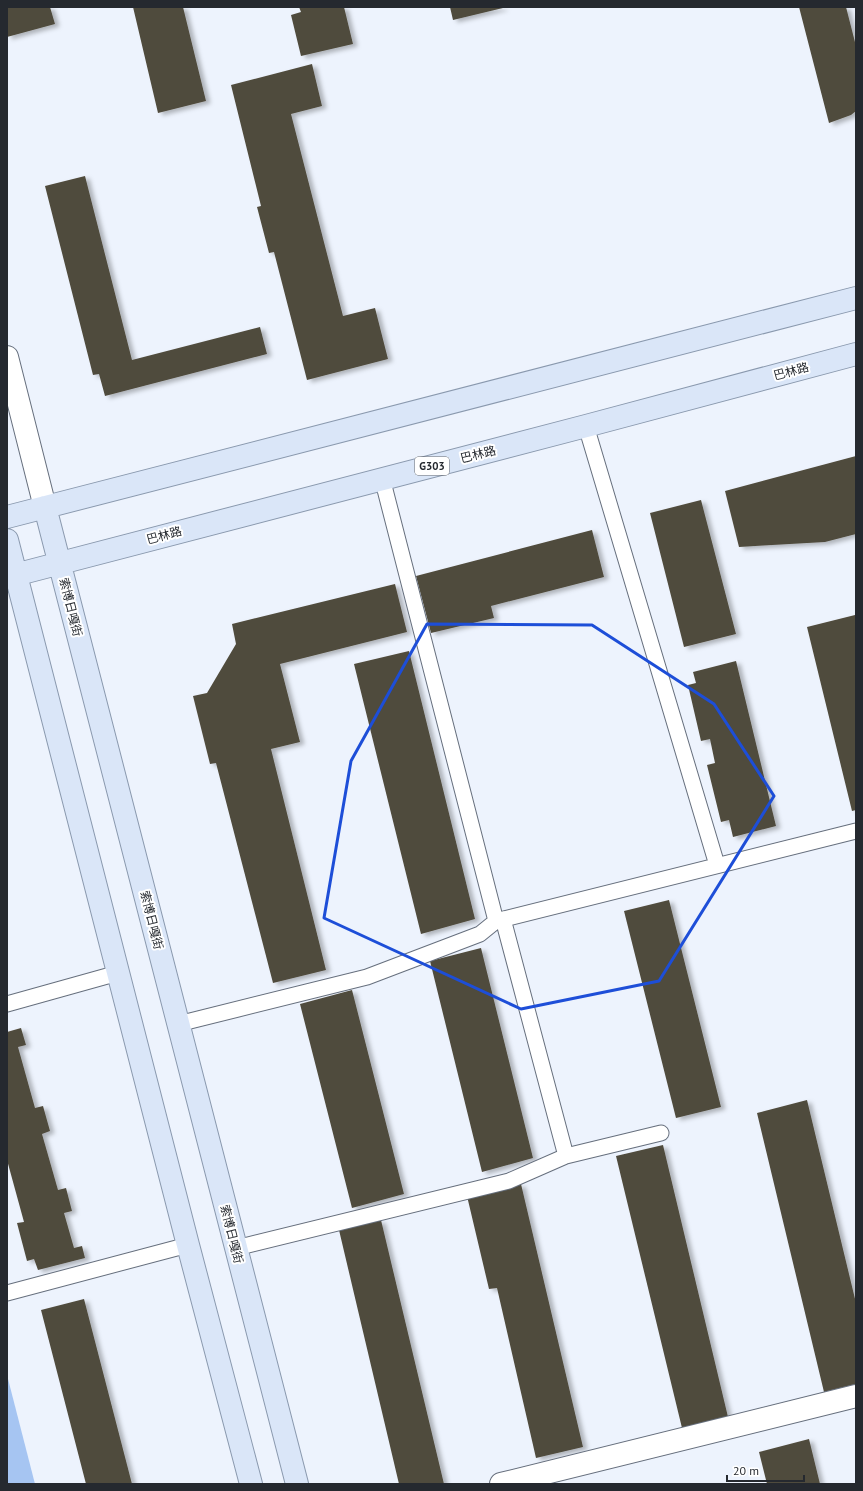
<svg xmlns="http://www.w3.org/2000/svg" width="863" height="1491" viewBox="0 0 863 1491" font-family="'PT Sans','Noto Sans SC',sans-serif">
<defs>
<filter id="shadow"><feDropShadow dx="4.5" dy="2.5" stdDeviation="2" flood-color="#0004"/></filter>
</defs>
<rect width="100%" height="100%" fill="#edf3fd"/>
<path fill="#a6c5f2" d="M7 1375 35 1484H7Z"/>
<path fill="#504b3c" filter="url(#shadow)" d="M7 7H50L55 24 7 37Z
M133 7H183L206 101 158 113Z
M299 7H344L353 44 301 56 291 15 301 12Z
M450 7H503V8L453 20Z
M799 7H846L856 46V111L851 115 829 123Z
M312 64 322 106 291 114 343 316 375 308 388 359 307 380 274 252 269 253 257 207 261 206 231 85Z
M85 176 132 360 260 327 267 354 105 396 99 374 93 375 45 186Z
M856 456V534L825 542 739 547 725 491Z
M701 500 736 634 684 647 650 513Z
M592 530 604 577 491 606 494 618 431 633 416 576Z
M395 584 407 632 280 664 300 742 271 749 326 970 273 983 216 763 210 764 193 696 207 693 236 644 232 624Z
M855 615 856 810 852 811 807 627Z
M409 651 475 919 421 934 354 664Z
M736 661 776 826 733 837 729 820 721 822 707 765 715 763 710 739 701 741 688 685 696 683 693 672Z
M669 900 721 1107 676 1118 624 911Z
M481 948 533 1158 482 1172 430 961Z
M352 990 404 1194 352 1208 300 1004Z
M21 1028 26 1045 18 1047 35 1108 43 1106 50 1131 42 1134 58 1190 66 1188 72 1211 64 1213 74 1248 82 1246 85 1258 38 1270 34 1259 27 1261 17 1223 24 1222 7 1160V1032Z
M807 1100 856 1303V1384L824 1392 757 1113Z
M663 1145 728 1417 682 1428 616 1156Z
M521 1184 583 1447 536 1458 497 1288 489 1289 467 1196Z
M381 1220 444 1484H399L339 1230Z
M84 1299 132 1484H86L41 1310Z
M809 1439 820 1484H767L759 1452Z"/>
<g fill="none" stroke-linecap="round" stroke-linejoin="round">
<defs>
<path id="service" d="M586 426 717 865
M382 478 496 921
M503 919 566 1156
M7 1004 118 973
M178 1024 367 977 480 934 496 921 856 831
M236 1248 509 1181 566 1156 661 1133
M7 1293 188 1245"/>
<path id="minor" d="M501 1484 856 1396"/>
<path id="tertiary" d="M7 357 45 507"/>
<path id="primary" d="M45 507 297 1484
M7 517 856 298
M7 540 188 1245 251 1484
M7 577 586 426 856 354"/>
</defs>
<use href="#service" stroke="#666f7d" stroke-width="17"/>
<use href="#minor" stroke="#666f7d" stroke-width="24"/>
<use href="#tertiary" stroke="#666f7d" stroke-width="24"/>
<use href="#primary" stroke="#8a99ae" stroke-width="24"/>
<use href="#service" stroke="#fff" stroke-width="15"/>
<use href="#minor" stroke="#fff" stroke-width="22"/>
<use href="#tertiary" stroke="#fff" stroke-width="22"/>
<use href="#primary" stroke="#dae6f8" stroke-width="22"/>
</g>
<path fill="none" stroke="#1d4ed8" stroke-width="3" stroke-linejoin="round" d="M427 624 592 625 714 704 774 796 659 981 521 1009 324 918 351 761Z"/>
<g text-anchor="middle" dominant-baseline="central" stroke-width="4" stroke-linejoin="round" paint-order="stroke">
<rect fill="#fff" stroke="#66696d" stroke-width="1" x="415" y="457" width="34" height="18" rx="3"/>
<g font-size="11" font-weight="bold" fill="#25292f">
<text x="432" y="466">G303</text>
</g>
<g font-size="12" fill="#25292f" stroke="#fff">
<text transform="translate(791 371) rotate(-15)">巴林路</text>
<text transform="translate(478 454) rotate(-14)">巴林路</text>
<text transform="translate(164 535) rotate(-15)">巴林路</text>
<text transform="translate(71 607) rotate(76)">索博日嘎街</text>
<text transform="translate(152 920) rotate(76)">索博日嘎街</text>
<text transform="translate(232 1234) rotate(76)">索博日嘎街</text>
</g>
</g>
<rect width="863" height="1491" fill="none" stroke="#25292f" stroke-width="16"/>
<path d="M727 1475v6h77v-6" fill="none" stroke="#25292f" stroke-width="2"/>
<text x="733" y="1475" font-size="12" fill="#25292f" stroke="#ffffff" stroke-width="3" paint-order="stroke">20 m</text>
</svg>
